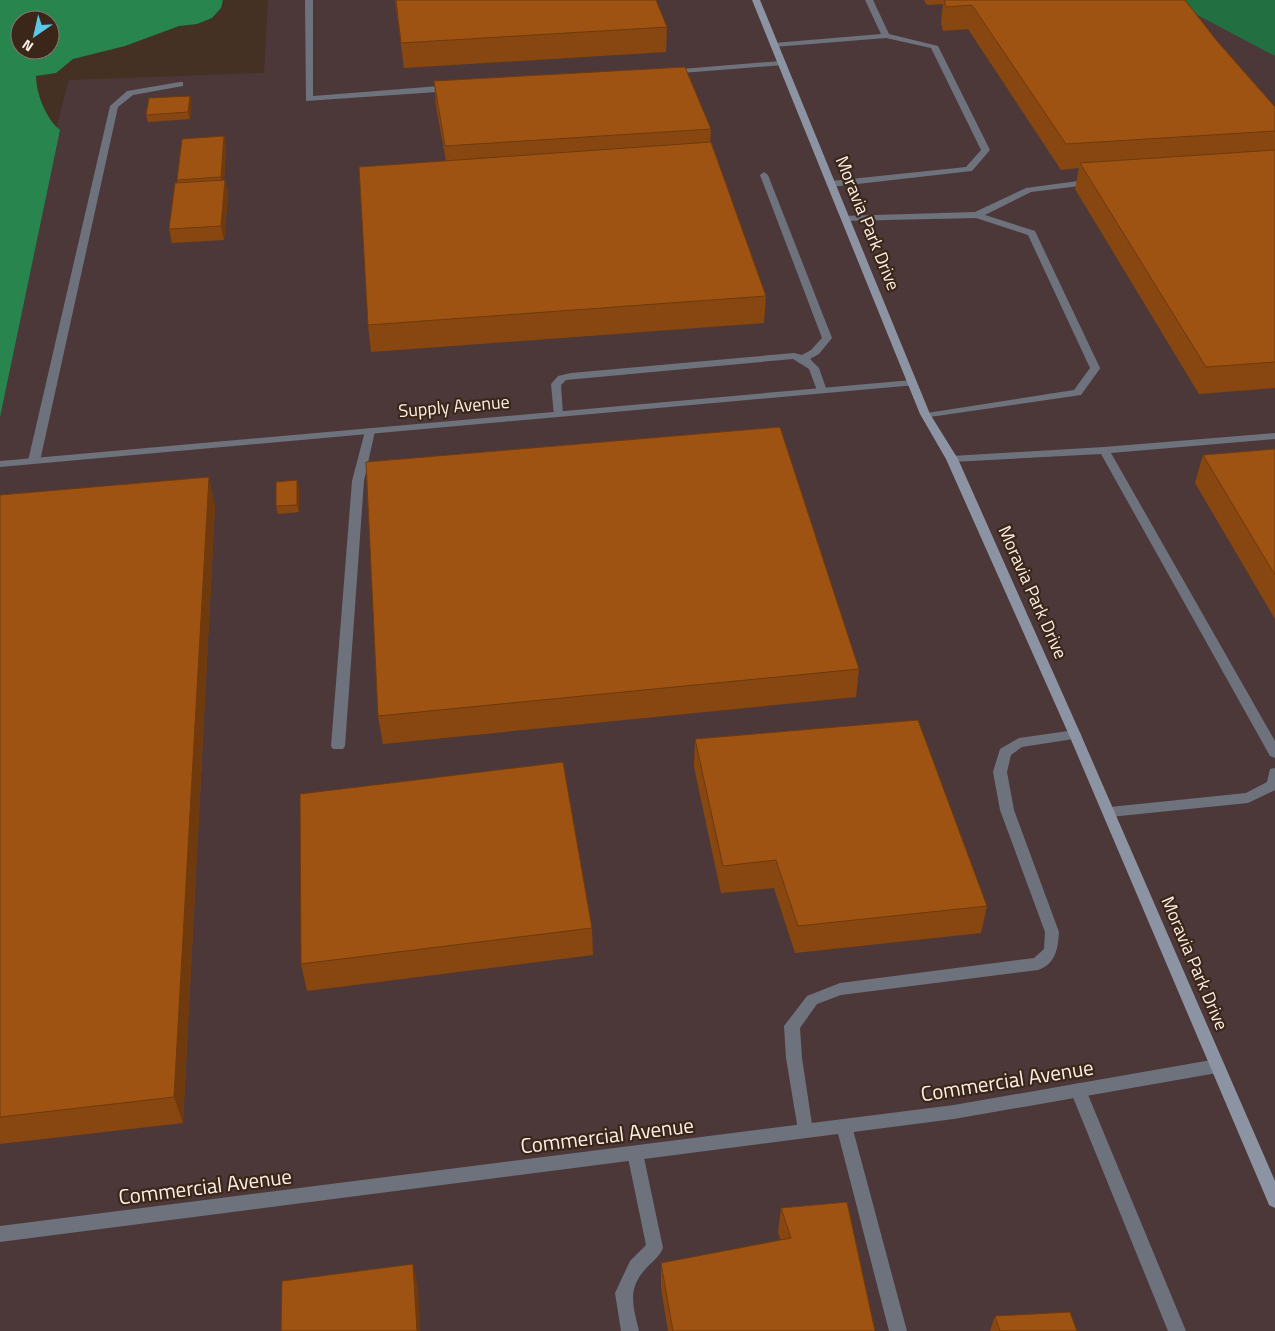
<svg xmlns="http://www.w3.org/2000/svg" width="1275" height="1331" viewBox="0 0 1275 1331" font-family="'Titillium Web',sans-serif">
<rect width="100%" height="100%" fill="#453124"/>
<path fill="#4d3839" d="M268 0H1172L1275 55V1331H0V344L69 80 264 73Z"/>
<path fill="#227042" d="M1169 0H1275V56Z"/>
<path fill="#28854e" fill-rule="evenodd" d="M0 0H223L221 8 212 18 197 24 179 26 125 46 73 59 56 73 36 76C36 93 46 119 60 130L0 417ZM20 20H50V50H20Z"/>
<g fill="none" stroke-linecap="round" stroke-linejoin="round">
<path fill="#6d727c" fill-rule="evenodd" d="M305 0H313V96L452 85 456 88 452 91 306 101Z
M865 0H873L889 34 938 46 990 150 972 171 831 187 826 184 831 181 966 167 981 150 931 48 886 38 774 47 770 45 774 43 881 34Z
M781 61 785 63 784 65 669 74 665 72 669 70Z
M180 82H183V86L133 95 118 107 40 461 38 463H30L28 461 110 106 127 91Z
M764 172 768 175 832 338 819 354 810 359 819 368 827 391 826 393H818L809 369 793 359 566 380 561 385 563 414 562 416H554L551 384 558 376 571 373 794 353 802 355 811 350 822 338 760 175Z
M1093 179 1096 180V184L1031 192 985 215 1035 231 1100 368 1099 370 1081 395 923 418 922 416 927 413 1074 390 1090 368 1028 235 976 218 845 221 842 220V216L975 212 1026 188Z
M370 428 375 431 364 481 345 746 343 749H333L331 746 352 481 365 431Z
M1275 433V439L1111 453 1275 741V758L1270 756 1101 454 952 462 946 459 952 456 1104 447Z
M1075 730 1080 732 1081 735 1080 738 1022 747 1011 755 1007 772 1014 810 1059 932C1058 948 1056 964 1038 970L841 995 817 1004 800 1028 802 1058 813 1131 811 1136 805 1138 799 1136 786 1058 784 1026 807 996 840 983 1034 958 1044 949 1045 932 1000 810 993 772 1000 749 1019 738Z
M1275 768V790L1248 803 1110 817 1105 816 1103 812 1105 808 1110 807 1246 793 1267 782 1270 769Z
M1078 1083 1083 1085 1086 1090 1186 1331H1168L1070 1090 1073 1085Z
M844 1119 850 1121 852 1126 907 1331H889L836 1126 838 1121Z
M635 1146 641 1148 643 1153 663 1248C659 1258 650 1263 643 1272 627 1291 634 1309 639 1331H621L615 1293 630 1261 646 1245 627 1153 629 1148Z"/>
<path fill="#6d727c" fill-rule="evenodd" d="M912 380 917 383 916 385 0 467V461Z
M1217 1059 1222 1061 1225 1066 1222 1071 1217 1073 954 1119 0 1242V1226L954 1105Z"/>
<path fill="#8c94a3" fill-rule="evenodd" d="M752 0H760L930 414 958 459 1081 735 1275 1181V1208L1269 1205 1267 1200 1069 735 946 459 920 414Z"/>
</g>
<path fill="#884710" d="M395 0H656L667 27 666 52 404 68Z
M924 0H1185L1217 41 1275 107V388L1199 394 1075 189 1079 168 1061 170 968 29 943 31 941 22 943 4 927 5Z
M434 81 711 129 710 143 766 296 764 323 371 352 368 325 446 161 436 106Z
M190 96 191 103 190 119 148 122 146 115Z
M224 136 226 150 224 180H225L228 194 224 240 172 243 169 229 178 183 177 180Z
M1275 449V619L1195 483 1203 455Z
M299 487V512L278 514 276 506Z
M0 495 215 505 183 1123 0 1144Z
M859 669 856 697 383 744 378 716Z
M695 739 987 906 981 933 795 953 774 888 721 893 694 767Z
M592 928 593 955 307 991 301 964Z
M781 1208 875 1331H668L661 1288V1263L781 1240 778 1233Z
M995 1316 1077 1331H990Z"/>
<path fill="#6f3a0d" d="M190 96 191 103 190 119 188 112Z
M224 136 226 150 223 191 221 177Z
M225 180 228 194 224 240 221 226Z
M209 477 215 505 183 1123 174 1097Z
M297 480 299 487V512L297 505Z
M413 1264 418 1288 420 1331H417Z"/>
<path fill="#9e5313" stroke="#6f3a0d" d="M396 0H656L667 27 401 43Z
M944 0H1185L1217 41 1275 107V131L1066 144 972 5 946 7Z
M685 67 711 129 445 146 434 81Z
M190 96 188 112 146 115 149 98Z
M224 136 221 177 177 180 182 139Z
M711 142 766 296 368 325 359 167Z
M1275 150V362L1206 367 1080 163Z
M225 180 221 226 169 229 175 183Z
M780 427 859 669 378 716 366 462Z
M1275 449V575L1203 455Z
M209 477 174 1097 0 1117V495Z
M297 480V505L276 506V482Z
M918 720 987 906 798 926 776 860 723 866 695 739Z
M563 762 592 928 301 964 300 794Z
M847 1202 875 1331H673L661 1263 791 1238 781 1208Z
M413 1264 417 1331H281L282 1281Z
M1070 1312 1077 1331H1000L995 1316Z"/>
<g text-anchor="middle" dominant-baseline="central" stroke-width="4.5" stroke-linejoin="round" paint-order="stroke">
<g font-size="18" fill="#fcefe6" stroke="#3b271a">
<text transform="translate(868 223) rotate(68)">Moravia Park Drive</text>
<text transform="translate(454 406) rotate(-5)">Supply Avenue</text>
<text transform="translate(1033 592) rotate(66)">Moravia Park Drive</text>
<text transform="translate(1195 963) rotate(67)">Moravia Park Drive</text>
</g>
<g font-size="21" fill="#fcefe6" stroke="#3b271a">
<text transform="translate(1007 1080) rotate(-9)">Commercial Avenue</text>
<text transform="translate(607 1135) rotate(-7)">Commercial Avenue</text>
<text transform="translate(205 1186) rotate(-7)">Commercial Avenue</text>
</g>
</g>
<g transform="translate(35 35) rotate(214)"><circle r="24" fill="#3b271a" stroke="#88776c"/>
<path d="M0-4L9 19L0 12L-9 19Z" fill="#5bc8e7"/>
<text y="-8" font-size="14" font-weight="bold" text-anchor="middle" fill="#fcefe6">N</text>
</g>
</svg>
